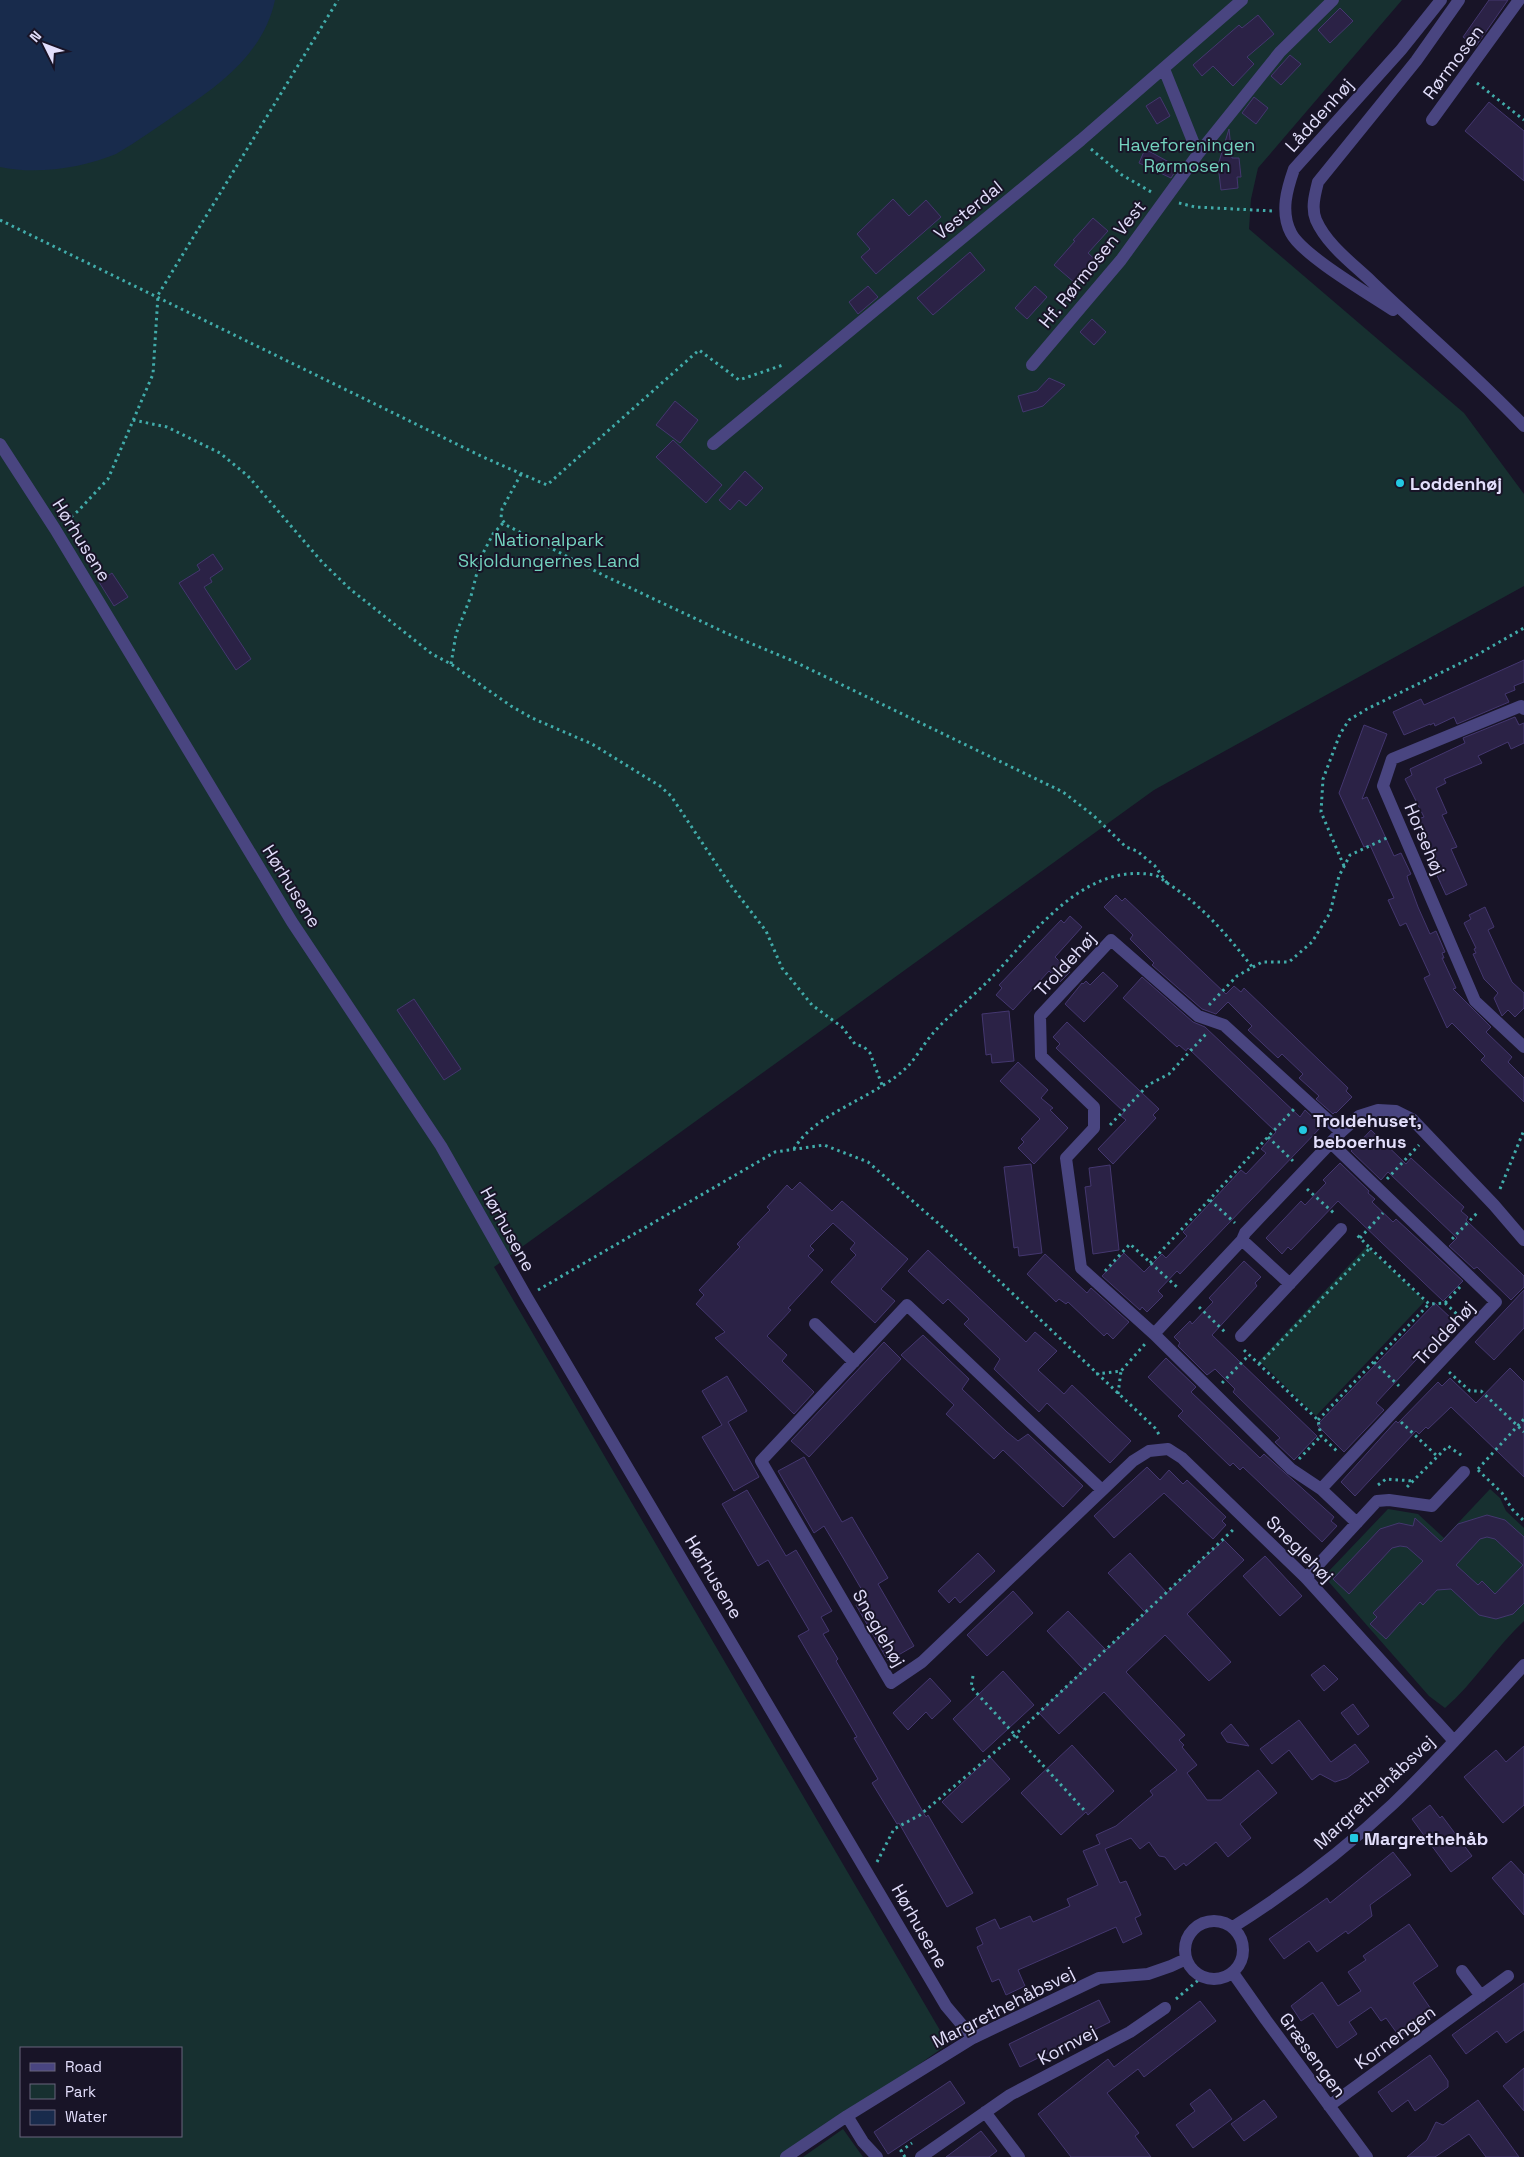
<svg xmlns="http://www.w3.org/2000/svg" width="1524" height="2157" viewBox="0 0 1524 2157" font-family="'Space Grotesk',sans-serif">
<rect width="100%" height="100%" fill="#181427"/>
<path fill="#173030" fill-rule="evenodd" d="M0 0H1402L1258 168 1251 199 1249 229 1464 413 1524 494V586L1154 790 494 1267 948 2044 788 2157H0ZM21 2048H181V2136H21Z
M1367 1246 1425 1301 1316 1416 1259 1361Z
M1490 1489 1500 1498 1506 1511 1524 1528V1621C1495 1648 1474 1683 1445 1708L1429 1696 1328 1581V1572L1388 1509 1418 1514 1444 1538Z
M843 2129 863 2157H803Z"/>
<path fill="#182b4c" d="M0 0H275C264 52 222 83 181 111 159 126 138 141 116 154 82 168 37 175 0 167Z"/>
<path fill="#2b2246" stroke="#44376f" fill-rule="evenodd" d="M1489 0H1508L1476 46 1463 37Z
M1340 8 1353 21 1330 43 1318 30Z
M1258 15 1274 34 1247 57 1254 64 1233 86 1213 66 1202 76 1193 65 1239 25 1242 28Z
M1290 55 1301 64 1281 85 1271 76Z
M1160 97 1170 116 1157 124 1146 106Z
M1254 97 1268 108 1256 124 1242 113Z
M1489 102 1524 131V181L1465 131Z
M1229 129 1232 158H1239L1241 177H1237L1238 188 1221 190 1218 165Z
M1145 149 1178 167 1171 178 1139 163Z
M893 199 909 216 926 200 941 217 876 274 861 257 870 249 857 234Z
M1093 218 1108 231 1088 253 1100 264 1084 282 1079 278 1075 283 1054 265 1075 241 1073 240Z
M970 252 985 270 933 315 917 298Z
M868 286 878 297 858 314 849 302Z
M1035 286 1047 297 1027 319 1015 308Z
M1092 319 1106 332 1094 345 1080 332Z
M1049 378 1065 385 1043 406 1023 412 1018 396 1037 391Z
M675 401 698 420 680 443 656 425Z
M673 440 722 485 706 503 656 457Z
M745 471 763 488 746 506 739 500 730 510 719 500Z
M213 554 223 569 210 578 212 582 204 587 251 659 236 670 179 583 200 570 197 565Z
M112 573 128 597 114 606 99 582Z
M1524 660V682L1514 686 1515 690 1505 694 1509 702 1457 724 1454 717 1435 726 1434 723 1430 725V724L1404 735 1393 712 1421 699 1424 705Z
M1515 717 1519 725 1524 723V743L1511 749 1508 742 1478 756 1482 763 1444 779 1446 783 1436 788 1447 813 1442 815 1457 847 1451 849 1467 885 1446 895 1434 869 1439 866 1435 856 1418 819 1424 817 1405 779 1412 775 1410 769 1465 743 1463 738Z
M1364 725 1387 734 1362 799 1367 797 1394 856 1401 853 1411 874 1407 876 1408 880 1418 907 1430 934 1436 931 1445 952 1442 953 1444 958H1442L1456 988 1453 989 1491 1027 1486 1032 1512 1057 1508 1062 1524 1078V1102L1481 1060 1485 1056 1452 1023 1447 1028 1424 978 1430 975 1406 923 1400 926 1388 900 1394 898 1370 845 1364 847 1339 793Z
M1116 895 1122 901 1125 898 1226 994 1234 986 1241 992 1244 988 1348 1088 1346 1091 1352 1097 1336 1113 1335 1112 1333 1114 1316 1099 1319 1096 1299 1078 1303 1074 1282 1054 1278 1058 1248 1030 1252 1026 1228 1002 1216 1014 1202 1009 1152 965 1154 963 1130 939 1133 935 1104 907Z
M1485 907 1494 927 1488 930 1512 982 1524 993V1008L1515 1017 1508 1010 1502 1016 1494 998 1498 993 1484 979 1473 954 1476 953 1474 949 1476 948 1464 923 1471 919 1469 915Z
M1070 916 1082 927 1055 957 1070 972 1060 982 1049 971 1013 1010 996 995 1002 988 999 985 1061 920 1064 923Z
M1103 972 1118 986 1084 1022 1065 1004 1082 983 1083 984 1086 981 1090 985Z
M1142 977 1193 1022 1205 1027 1300 1117 1305 1110 1322 1126 1180 1274 1177 1271 1158 1291 1163 1296 1147 1312 1142 1307 1140 1310 1102 1276 1124 1253 1144 1272 1162 1254 1166 1258 1187 1236 1183 1232 1241 1170 1246 1174 1266 1153 1261 1149 1276 1132 1188 1048 1186 1051 1179 1045 1177 1047 1123 998Z
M414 999 461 1069 444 1080 397 1010Z
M1009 1011 1014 1061 992 1063 991 1054 986 1055 982 1014Z
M1067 1022 1159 1109 1153 1115 1156 1118 1113 1164 1098 1149 1126 1120 1121 1116 1124 1112 1056 1048 1060 1044 1053 1037Z
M1018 1062 1048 1090 1041 1098 1053 1108 1050 1110 1068 1128 1034 1164 1018 1148 1024 1142 1021 1139 1040 1119 1000 1081Z
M1371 1130 1406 1164 1411 1158 1440 1185 1464 1207 1461 1211 1468 1217 1466 1220 1524 1276V1287L1511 1300 1477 1267 1474 1269 1449 1246 1457 1238 1388 1172 1381 1180 1351 1151Z
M1340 1163 1369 1191 1368 1193 1375 1199 1372 1202 1393 1222 1396 1219 1463 1281 1443 1301 1338 1201 1291 1250 1288 1247 1282 1254 1266 1238 1301 1201 1305 1205 1326 1183 1323 1180Z
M1031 1164 1042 1253 1019 1256 1018 1247 1014 1248 1004 1167Z
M1110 1165 1119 1250 1093 1254 1085 1187 1091 1186 1089 1168Z
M800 1182 832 1211 842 1201 908 1259 881 1289 895 1301 875 1323 831 1282 856 1255 850 1249 855 1243 833 1223 810 1246 814 1250 808 1256 823 1270 788 1308 791 1310 767 1336 787 1355 782 1361 814 1392 794 1414 715 1338 725 1332 696 1304 704 1295 699 1290 740 1247 737 1244 770 1210 767 1207 787 1185 792 1190Z
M928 1250 1026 1342 1035 1332 1057 1351 1038 1370 1064 1394 1072 1385 1131 1441 1110 1463 1047 1403 1039 1412 1022 1396 994 1369 1000 1359 964 1324 969 1319 948 1299 943 1304 908 1271Z
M1045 1254 1087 1293 1091 1288 1129 1322 1113 1339 1107 1333 1104 1336 1068 1302 1066 1304 1059 1299 1056 1302 1027 1274Z
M1244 1261 1261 1277 1255 1283 1257 1286 1212 1335 1317 1436 1294 1460 1275 1442 1280 1438 1233 1392 1235 1389 1215 1369 1207 1375 1178 1346 1180 1343 1174 1337 1190 1321 1192 1324 1213 1302 1209 1298Z
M1524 1290V1328L1494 1360 1475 1342Z
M1435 1303 1453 1320 1376 1403 1384 1410 1344 1452 1317 1425Z
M923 1335 969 1379 962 1389 1007 1432 1018 1441 1028 1434 1083 1486 1063 1507 1003 1450 994 1459 946 1414 954 1405 901 1355Z
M884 1342 901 1359 809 1457 791 1441Z
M1166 1358 1196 1387 1191 1392 1260 1458 1264 1454 1334 1517 1331 1521 1337 1526 1322 1542 1243 1467 1240 1470 1233 1463 1230 1466 1178 1416 1183 1411 1148 1377Z
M1510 1368 1524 1382V1477L1451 1407 1428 1429 1426 1427 1419 1434 1416 1431 1355 1496 1341 1482 1396 1421 1398 1423 1438 1382 1442 1386 1450 1378 1476 1403Z
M727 1376 747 1411 728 1422 759 1477 734 1491 702 1437 722 1425 702 1391Z
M804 1457 842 1522 852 1517 888 1578 878 1584 914 1646 888 1661 856 1605 866 1597 842 1556 824 1526 814 1533 778 1471Z
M1147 1467 1160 1480 1169 1470 1183 1484 1187 1480 1226 1517 1222 1521 1226 1525 1213 1539 1164 1493 1114 1538 1094 1516Z
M747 1490 786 1556 796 1550 832 1611 821 1617 829 1631 823 1634 838 1659 836 1661 926 1817 928 1815 973 1893 947 1907 899 1823 897 1824 872 1783 878 1779 854 1738 857 1737 798 1636 809 1630 768 1560 758 1566 722 1504Z
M1487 1515 1505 1520 1524 1537V1603L1513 1614 1496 1619 1479 1615 1451 1589 1437 1590 1423 1605 1420 1602 1386 1639 1370 1624 1377 1617 1373 1613 1423 1561 1407 1547 1400 1546 1392 1548 1349 1594 1333 1579 1380 1529 1399 1523 1413 1526 1415 1518 1441 1542 1458 1524ZM1487 1537 1495 1539 1523 1565 1495 1594 1482 1581 1478 1585 1456 1565 1480 1539Z
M1224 1540 1244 1560 1187 1614 1231 1662 1209 1681 1165 1635 1126 1672 1185 1735 1179 1740 1184 1745 1182 1747 1197 1765 1187 1773 1207 1800H1221L1258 1770 1277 1793 1240 1824 1251 1838 1228 1857 1216 1842 1186 1866 1184 1863 1175 1870 1165 1857 1159 1856 1149 1842 1140 1849 1131 1838 1105 1849 1120 1883 1126 1881 1141 1915 1135 1918 1142 1934 1123 1943 1116 1927 1018 1970 1025 1986 1006 1995 999 1979 992 1982 977 1947 983 1944 976 1928 995 1919 1000 1929 1030 1916 1033 1922 1070 1906 1067 1899 1098 1885 1083 1851 1100 1844 1096 1835 1116 1826 1153 1795 1150 1791 1177 1770 1104 1692 1059 1734 1039 1713 1084 1670 1047 1631 1068 1611 1106 1650 1146 1613 1108 1573 1130 1553 1167 1593Z
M978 1553 995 1571 960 1603 955 1597 949 1603 938 1591Z
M1265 1556 1302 1596 1280 1616 1243 1576Z
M1013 1591 1033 1613 987 1656 967 1635Z
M1324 1665 1338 1679 1324 1691 1311 1675Z
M1003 1671 1034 1705 983 1752 953 1719Z
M930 1678 951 1701 932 1719 926 1712 908 1730 893 1713Z
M1353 1704 1369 1726 1358 1735 1341 1713Z
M1299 1720 1331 1762 1355 1744 1369 1762 1347 1778 1335 1782 1320 1774 1312 1780 1289 1750 1272 1764 1260 1749Z
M1231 1724 1249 1746 1227 1742 1221 1733Z
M1072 1745 1114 1791 1088 1815 1086 1812 1061 1835 1021 1793Z
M1524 1746V1805L1503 1823 1464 1777 1496 1750 1506 1762Z
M990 1757 1010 1779 962 1823 942 1802Z
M1430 1805 1440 1818 1442 1816 1472 1856 1451 1872 1412 1819Z
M1393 1852 1411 1875 1370 1905 1372 1916 1348 1934 1346 1931 1317 1952 1309 1941 1284 1959 1269 1939 1327 1898 1330 1903Z
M1511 1861 1524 1875V1915L1492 1878Z
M1409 1924 1438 1966 1413 1983 1435 2015 1422 2023 1421 2021 1399 2036 1386 2018 1381 2021 1371 2007 1349 2022 1357 2034 1337 2048 1313 2013 1301 2021 1291 2006 1322 1982 1338 2006 1361 1991 1348 1972 1366 1960 1363 1956Z
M1524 1983V2030L1506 2043 1497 2031 1466 2054 1452 2035Z
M1099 2000 1110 2022 1020 2067 1009 2044Z
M1200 2001 1216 2021 1144 2077 1138 2069 1107 2093 1139 2133 1135 2136 1151 2157H1071L1038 2114 1108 2059 1114 2067Z
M1430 2055 1448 2081V2087L1415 2111 1408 2100 1392 2112 1378 2092Z
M1524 2068V2111L1503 2086Z
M950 2081 965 2103 888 2154 874 2132Z
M1210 2089 1232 2119 1193 2148 1176 2125 1195 2111 1190 2104Z
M1264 2100 1277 2117 1244 2141 1231 2124Z
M1478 2100 1519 2157H1486L1469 2134 1435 2157H1407L1427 2140 1436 2122 1443 2125Z
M981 2131 997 2151 989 2157H946Z"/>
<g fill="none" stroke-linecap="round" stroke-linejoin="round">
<path stroke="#41acaa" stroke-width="3" stroke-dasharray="2.5 4" stroke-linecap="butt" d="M1477 83 1524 120
M1091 149 1122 175 1153 193
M1179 203 1195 207 1273 211
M0 220 483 457 547 485 699 350 739 380 783 365
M133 420 167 427 220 453 248 476 322 562 350 589 432 654 451 664 511 706 532 718 592 744 660 786 671 796 729 883 766 931 782 968 812 1005 842 1027 855 1044 864 1047 870 1053 882 1085
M521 474 502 509 501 518 506 525 605 576 726 633 793 661 1063 792 1094 816 1126 847 1137 851 1155 866 1167 883
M66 521 78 511 108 479 153 374 158 295 338 0
M451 664 456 634 471 596 481 557 493 534 504 522
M1344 866 1321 812 1323 779 1340 734 1349 720 1367 709 1475 656 1524 628
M1209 1005 1237 976 1262 962H1289L1312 942 1330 913 1339 876 1350 855 1389 837
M1110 1125 1148 1085 1169 1074 1206 1034
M1268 1137 1293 1161
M794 1149C815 1112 879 1097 909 1065 918 1055 925 1042 934 1032 952 1012 974 996 992 977 1034 933 1084 862 1154 875 1159 876 1163 880 1167 883 1201 904 1228 936 1253 968
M1387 1179 1419 1145
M1307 1189 1336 1215
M1500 1189 1524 1130
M1210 1200 1235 1223
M1360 1238 1383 1213
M1452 1239 1479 1211
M1370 1248 1429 1304 1445 1303 1460 1287
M1150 1263 1295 1108
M1105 1271 1130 1244 1178 1288
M538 1290 775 1152 824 1145 868 1162 939 1224 1155 1428 1160 1436
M1445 1303 1461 1318
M1199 1307 1227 1334
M1244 1350 1318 1420 1321 1436 1338 1452
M1374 1362 1399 1386
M1259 1364 1370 1248 1355 1233
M1449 1372 1470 1391H1481L1524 1432
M1096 1374 1121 1371 1145 1344
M1222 1383 1249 1355
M1118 1394 1121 1371
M1318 1420 1429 1304
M1401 1422 1437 1456
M1299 1459 1321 1436
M1478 1469 1524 1419
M1478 1470 1502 1493 1512 1509 1524 1521
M1378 1485 1386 1479 1413 1481
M1407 1487 1448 1446 1464 1457
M973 1676 971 1687 1085 1811
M877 1862 894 1829 920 1815 1015 1735 1235 1528
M1176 1999 1202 1977
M905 2157 901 2151 912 2143"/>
<path stroke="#494580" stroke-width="12" d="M1459 0 1416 61 1318 182C1315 194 1311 208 1316 220 1327 245 1352 263 1372 282 1422 330 1476 375 1524 426
M1164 69 1198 154
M1432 120 1519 0
M1393 310C1369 294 1302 255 1291 233 1280 212 1287 189 1294 169L1401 50 1441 0
M1032 365 1121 260 1198 154 1280 52 1333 0
M0 444 55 529 292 922 441 1146 526 1296 946 2006 973 2038
M713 444 1081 140 1242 0
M1524 709 1521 706 1392 759 1383 786 1475 1001 1524 1047
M1341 1132 1224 1025 1198 1016 1111 940 1040 1016 1041 1056 1094 1107V1128L1066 1158 1081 1268 1154 1334 1291 1469 1321 1489 1357 1523
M1242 1240 1290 1284
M815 1324 854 1362
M1154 1334 1242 1240 1245 1233 1341 1132 1359 1116 1378 1110 1396 1111 1412 1119 1494 1205 1524 1240
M1241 1336 1341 1229
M1321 1489 1496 1302 1331 1143
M1102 1490 907 1305 761 1461 891 1683 922 1662 1133 1461 1149 1451 1168 1449 1182 1458 1306 1578 1454 1741
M1306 1578 1377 1501 1389 1500 1432 1506 1464 1472
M1185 1950a29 29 0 1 1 58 0a29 29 0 1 1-58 0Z
M1233 1927C1290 1891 1344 1850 1393 1804 1439 1760 1481 1712 1524 1665
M1462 1971 1481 1996
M1233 1973 1266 2020 1367 2157
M1329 2106 1508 1976
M985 2112 1019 2157
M847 2116 863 2142 877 2157
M786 2157 847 2116 973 2038 1099 1978 1148 1974 1171 1966 1186 1959
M921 2157 1010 2095 1130 2032 1165 2008"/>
</g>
<g fill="#23c8e2" stroke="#181427" stroke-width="2">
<circle cx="1400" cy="483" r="5"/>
<circle cx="1303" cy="1130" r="5"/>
<rect x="1349" y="1833" width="10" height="10" rx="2.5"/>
</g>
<g text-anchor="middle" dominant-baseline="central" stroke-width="4" stroke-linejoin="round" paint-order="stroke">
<g font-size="18" fill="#e2defb" stroke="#181427">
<text transform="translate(1453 62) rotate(-53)">Rørmosen</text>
<text transform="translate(1319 115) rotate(-48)">Låddenhøj</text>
<text transform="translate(968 210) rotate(-39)">Vesterdal</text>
<text transform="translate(1092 264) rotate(-51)">Hf. Rørmosen Vest</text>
<text transform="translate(82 540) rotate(58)">Hørhusene</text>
<text transform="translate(1425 839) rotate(67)">Horsehøj</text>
<text transform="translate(292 886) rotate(58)">Hørhusene</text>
<text transform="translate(1065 964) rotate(-47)">Troldehøj</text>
<text transform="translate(508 1229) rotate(61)">Hørhusene</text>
<text transform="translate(1444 1333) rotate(-47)">Troldehøj</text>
<text transform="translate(1300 1549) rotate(45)">Sneglehøj</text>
<text transform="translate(714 1577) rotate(59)">Hørhusene</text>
<text transform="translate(879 1628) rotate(60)">Sneglehøj</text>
<text transform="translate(1374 1792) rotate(-43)">Margrethehåbsvej</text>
<text transform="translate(920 1926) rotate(60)">Hørhusene</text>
<text transform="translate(1003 2007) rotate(-27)">Margrethehåbsvej</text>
<text transform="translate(1395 2037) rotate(-36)">Kornengen</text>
<text transform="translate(1067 2045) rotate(-28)">Kornvej</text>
<text transform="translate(1313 2055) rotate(54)">Græsengen</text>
</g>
<g font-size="18" fill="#73d2be" stroke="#181427">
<text x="1187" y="144">Haveforeningen<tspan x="1187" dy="21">Rørmosen</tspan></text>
<text x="549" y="539">Nationalpark<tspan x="549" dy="21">Skjoldungernes Land</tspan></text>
</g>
<g font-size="18" font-weight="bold" fill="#e2defb" stroke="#181427" text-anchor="start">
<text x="1410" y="483">Loddenhøj</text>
<text x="1313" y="1120">Troldehuset,<tspan x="1313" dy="21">beboerhus</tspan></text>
<text x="1364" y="1838">Margrethehåb</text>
</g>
</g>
<rect x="20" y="2047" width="162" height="90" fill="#181427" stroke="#69657c"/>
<rect x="30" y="2063" width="25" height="8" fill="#494580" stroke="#69657c"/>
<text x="65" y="2072" font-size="15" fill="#e2defb">Road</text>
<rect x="30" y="2084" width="25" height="15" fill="#173030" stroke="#69657c"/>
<text x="65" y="2097" font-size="15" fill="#e2defb">Park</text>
<rect x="30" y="2110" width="25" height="15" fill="#182b4c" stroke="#69657c"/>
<text x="65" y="2122" font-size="15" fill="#e2defb">Water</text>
<g transform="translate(45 45) rotate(312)" stroke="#181427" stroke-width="4" paint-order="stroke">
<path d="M0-4L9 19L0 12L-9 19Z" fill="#e2defb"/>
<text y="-8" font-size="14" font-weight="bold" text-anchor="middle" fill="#e2defb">N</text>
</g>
</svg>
